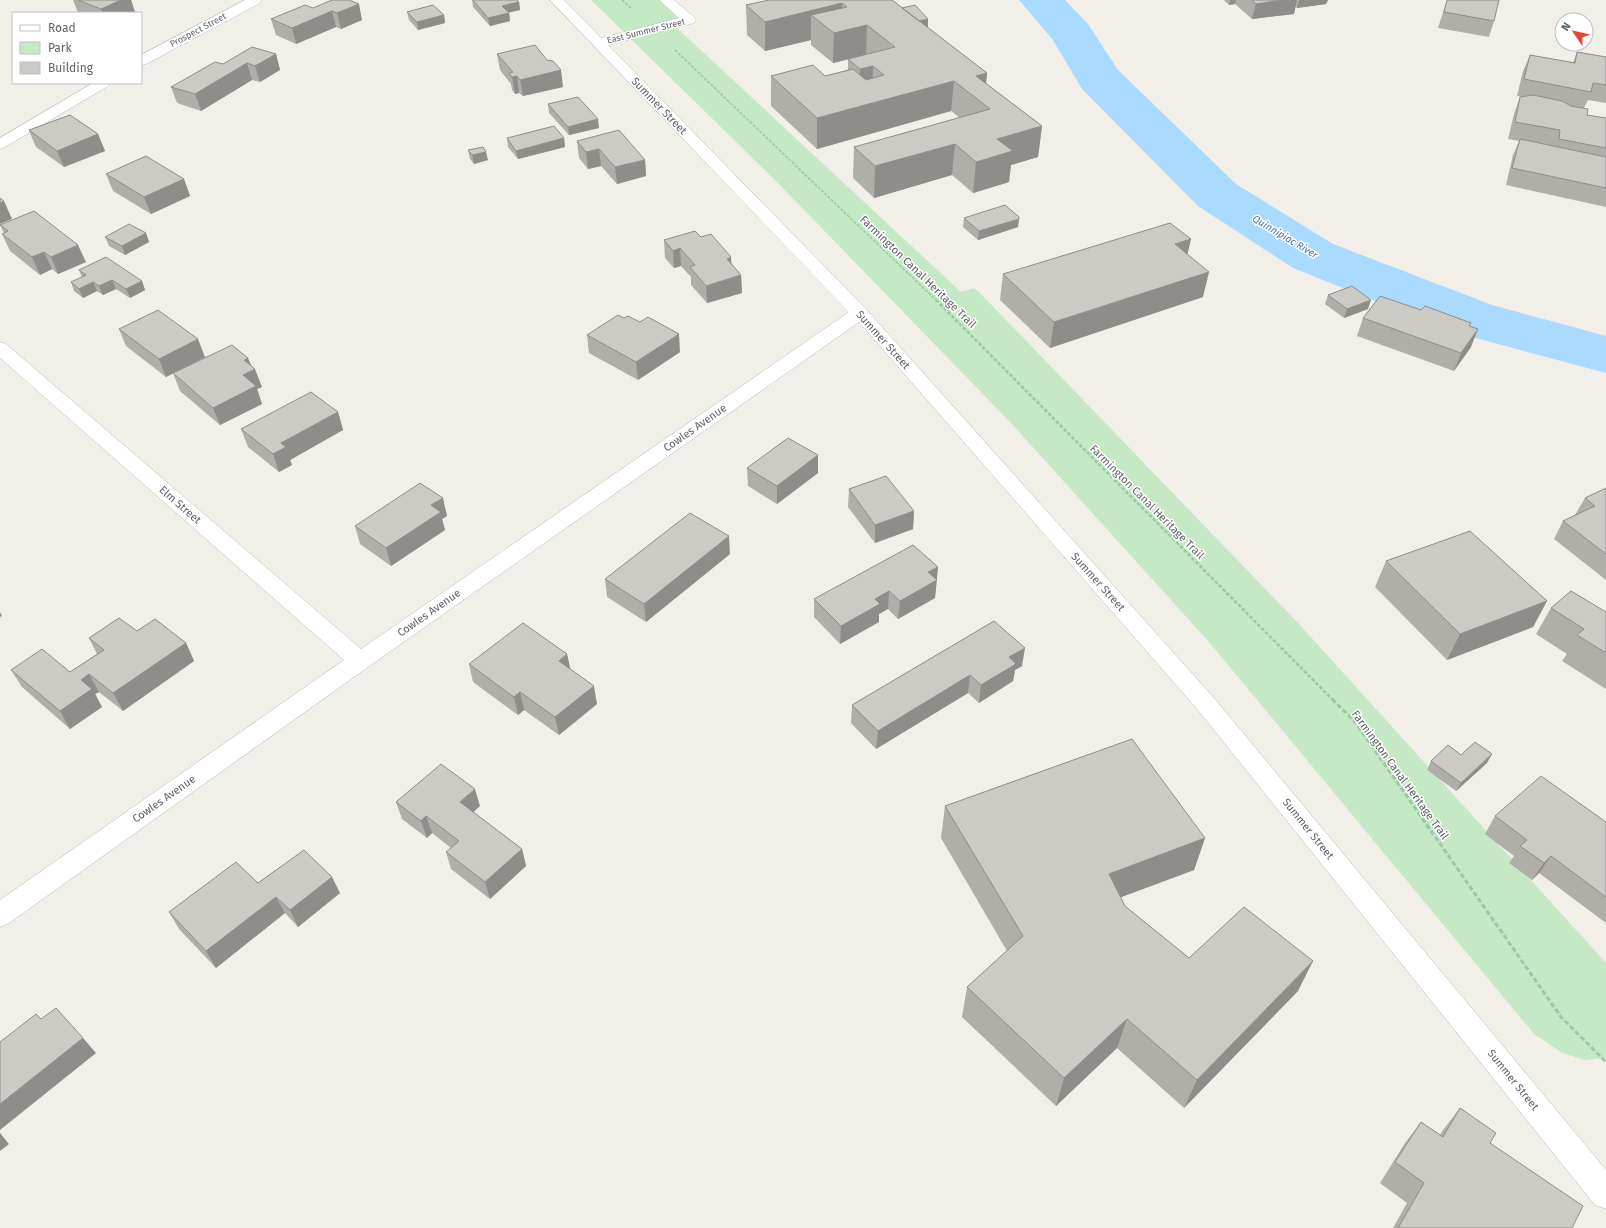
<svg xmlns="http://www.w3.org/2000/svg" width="1606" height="1228" viewBox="0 0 1606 1228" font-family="'Fira Sans',sans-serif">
<rect width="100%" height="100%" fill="#f1efe8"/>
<path fill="#c5e8c5" d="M591 0H660L687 25 677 28 961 292 974 288 980 293 1299 624 1606 963V1058L1584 1060 1561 1052 1534 1034 1209 642 1011 423 777 182Z"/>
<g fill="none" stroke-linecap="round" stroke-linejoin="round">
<path fill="#aadaff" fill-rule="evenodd" d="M1019 0H1065L1088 24 1118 70 1236 184 1333 244 1492 305 1606 336V373L1450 331 1293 268 1198 206 1082 89 1053 40Z"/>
<defs>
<path id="minor" d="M245 0H262L260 3 146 64 141 65V55Z
M550 0H564L601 38 679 18 659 0H674L694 17 696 20 694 23 608 45 866 309 1214 698 1606 1170V1209L1595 1205 1198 710 859 322 368 667 9 923 0 927V900L344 660 0 358V342L6 344 361 649 849 312Z
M93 83H110L108 86 5 147 0 149V138Z"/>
</defs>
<use href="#minor" stroke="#b5b8bc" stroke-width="1"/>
<path stroke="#9cc7a9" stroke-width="1.5" stroke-dasharray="3 1.5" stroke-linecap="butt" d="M622 0 631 8
M675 50 937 301"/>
<path stroke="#9cc7a9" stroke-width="2.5" stroke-dasharray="3.5 2" stroke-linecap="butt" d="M936 300 1333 700"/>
<path stroke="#9cc7a9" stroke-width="3" stroke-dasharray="5 2.5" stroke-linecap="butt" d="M1332 699 1355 722 1561 1017 1606 1062"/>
<use href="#minor" fill="#fff" fill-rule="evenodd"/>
</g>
<path fill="#afaea9" d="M73 0H131L135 12 133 13H78Z
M332 0 362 20 341 29 336 27 296 44 276 35 271 19 313 8Z
M472 0H517L519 2 520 10 509 12 510 21 490 26 473 7Z
M892 0 987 73 986 83 1042 126 1038 157 1011 165 1009 182 973 193 952 175 874 198 853 178 854 147 960 118 951 111 817 149 771 106V76H825L848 70V59L833 63 811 45V40L765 51 747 35 746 5Z
M1224 0H1328L1326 4 1297 8 1295 7 1294 14 1252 19 1235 4 1229 5Z
M1447 0H1499L1494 21 1489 37 1438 28Z
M407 12 444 15 445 23 418 30 409 20Z
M1577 52 1606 57V103L1588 100 1584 108 1587 115 1606 118V207L1506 185 1513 155 1519 141 1508 139 1514 114 1520 97H1522L1517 96 1523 71 1530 55 1573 63Z
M276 54 280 70 260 82 252 80 201 111 177 103 171 87 223 64Z
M497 54 563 87 523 96 519 93 515 94 512 90 511 84 500 70Z
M548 104 599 128 569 135 549 113Z
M29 131 98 134 105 151 64 167 36 147Z
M507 138H564L565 147 518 159 508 147Z
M577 141 645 160 646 176 617 184 601 166 588 169 579 158Z
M468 150 488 160 474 164 470 159Z
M106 174 184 179 190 196 151 214 113 191Z
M1019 217 1018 227 978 240 963 227 964 218Z
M0 225 86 262 58 274 52 269 40 275 10 251 2 234 4 233Z
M146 233 149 242 125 255 109 246 105 237Z
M701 237 732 264 741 275 742 293 707 303 691 285V277L681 266 674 268 665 258 664 240Z
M1188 254 1203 297 1050 348 1000 300 1003 274Z
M79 270 142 281 145 290 130 298 116 289 103 295 97 291 83 298 74 291 71 282 82 277Z
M1328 295 1368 309 1344 318 1325 304Z
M1363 318 1470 326 1471 347 1454 371 1357 336Z
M119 329 205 357 166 377 126 346Z
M587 335 680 352 638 380 589 353Z
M251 365 262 387 257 389 262 404 220 425 180 391 173 373Z
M338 412 343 430 290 460 292 465 279 472 248 447 241 429Z
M818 455V473L777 504 748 486 747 468Z
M1606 488V580L1554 539 1563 521 1575 515 1585 498Z
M849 489 914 511 913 529 875 543 848 507Z
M447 516 442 519 445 530 391 566 360 544 355 526Z
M730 554 646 622 607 597 605 579Z
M1386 561 1547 601 1533 627 1447 660 1375 587Z
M938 567 935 598 898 619 888 609 879 614V622L840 644 814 617V599Z
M1551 608 1606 612V689L1562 661 1567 654 1536 634Z
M994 621 1022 666 1015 670 1013 681 979 703 968 693 876 749 851 723 852 705Z
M137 631 186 643 194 661 123 711 99 692 95 694 102 707 70 729 22 687 11 670 70 672 97 654 89 638Z
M567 654 570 669 597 704 559 735 524 710 518 715 473 682 469 664Z
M1461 755 1487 763 1456 791 1427 770 1431 761Z
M396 802 480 806 473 812 522 849 526 866 490 899 451 869 446 852 451 848 432 833 427 838 402 819Z
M945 806 1205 838 1194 870 1121 897 1125 906 1189 958 1298 991 1184 1108 1117 1048 1056 1106 962 1017 967 987 1007 951 941 838Z
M1495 816 1606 822V923L1539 873 1532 880 1509 863 1514 856 1485 834Z
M258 883 340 893 298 927 285 913 216 968 179 929 169 912Z
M1460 1108 1490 1143 1572 1228H1393L1407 1203 1380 1183 1405 1143 1421 1122 1440 1135 1443 1130Z"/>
<path fill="#8f8d8a" d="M121 0H131L135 12 133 13H103L101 9Z
M1230 0H1236L1235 4 1229 5Z
M1282 0H1297L1294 14 1252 19 1256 4Z
M1299 0H1328L1326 4 1297 8Z
M519 2 520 10 503 14 502 6Z
M842 3V31L867 25 866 55 833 63 834 33 811 15V40L765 51V22Z
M359 4 362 20 341 29 337 13Z
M332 11 336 27 296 44 292 28Z
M509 13 510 21 490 26 488 18Z
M444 15 445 23 418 30 417 22Z
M928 19V27L904 24Z
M276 54 280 70 260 82 255 66Z
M247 63 252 80 201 111 195 94Z
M873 66 872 97 859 100 860 69Z
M561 70 563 87 523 96 520 80Z
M987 73 984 103 976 76Z
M517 76 519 93 515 94 512 77Z
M954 81 951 111 817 149V118Z
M598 119 599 128 569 135 568 127Z
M1042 126 1038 157 1011 165 1009 182 973 193 976 162 997 139Z
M98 134 105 151 64 167 57 151Z
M564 138 565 147 518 159 516 151Z
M955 144 952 175 874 198 875 166Z
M599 149 601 166 588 169 586 152Z
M486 152 488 160 474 164 472 155Z
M645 160 646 176 617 184 615 167Z
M184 179 190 196 151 214 144 197Z
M4 201 12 219 0 224V203Z
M1019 217 1018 227 978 240 979 231Z
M146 233 149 242 125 255 122 246Z
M1191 239 1185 265 1175 244Z
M78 245 86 262 58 274 51 257Z
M680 248 681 266 674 268 673 251Z
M44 252 52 269 40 275 32 257Z
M731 257 732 275 727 259Z
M1209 272 1203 297 1050 348 1054 322Z
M741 275 742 293 707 303 706 286Z
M112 280 116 289 103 295 99 286Z
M142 281 145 290 130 298 126 289Z
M93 282 97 291 83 298 79 289Z
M1371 300 1368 309 1344 318 1347 309Z
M1478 329 1471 347 1454 371 1461 353Z
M679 334 680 352 638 380 636 362Z
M198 339 205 357 166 377 159 359Z
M248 358 253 370 255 369 262 387 257 389 262 404 220 425 213 408 243 375 244 360Z
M338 412 343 430 290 460 292 465 279 472 273 454 281 443Z
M818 455V473L777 504V486Z
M443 498 447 516 442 519 445 530 391 566 386 548 431 505Z
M914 511 913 529 875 543V525Z
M729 536 730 554 646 622 644 604Z
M938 567 935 598 898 619 900 601 928 572Z
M889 591 888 609 879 614V622L840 644 841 626 875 599Z
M1547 601 1533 627 1447 660 1460 634Z
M0 612 2 616 0 617Z
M186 643 194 661 123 711 113 693Z
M1025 648 1022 666 1015 670 1013 681 979 703 981 685 1009 657Z
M567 654 571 672 559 661Z
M89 674 99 692 95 694 102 707 70 729 60 711 81 680Z
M970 675 968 693 876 749 878 731Z
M594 686 597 704 559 735 555 717Z
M520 692 524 710 518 715 514 697Z
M1492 754 1487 763 1456 791 1461 783Z
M475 789 480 806 465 820 460 802Z
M426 816 432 833 427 838 421 821Z
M1205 838 1194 870 1100 905 1109 874Z
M522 849 526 866 490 899 485 882Z
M1551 856 1539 873 1532 880 1544 863Z
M332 877 340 893 298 927 290 910Z
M276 897 285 913 216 968 206 951Z
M1313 961 1298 991 1184 1108 1197 1080Z
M1127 1019 1117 1048 1056 1106 1064 1078Z
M83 1038 96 1053 0 1130V1104Z
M0 1133 9 1144 0 1151Z"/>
<path fill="#cccac5" stroke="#8f8d8a" d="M78 0H121L101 9Z
M332 0H349L359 4 337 13 332 11 292 28 271 19 305 5 313 8Z
M473 0H517L519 2 502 6 509 13 488 18Z
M769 0H892L987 73 976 76 1042 126 997 139 1013 151 976 162 955 144 875 166 854 147 990 109 954 81 817 118 771 76 813 65 825 76 853 69 866 80 884 75 873 66 860 69 848 59 895 47 867 25 834 33 811 15 847 7 842 3 765 22 746 5Z
M1252 0H1282L1256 4Z
M1447 0H1499L1494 21 1444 12Z
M433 5 444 15 417 22 407 12Z
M915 5 928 19 919 21 902 8Z
M535 45 547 60 553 61 561 70 520 80 517 76 512 77 509 73 513 72 497 54Z
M252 47 276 54 255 66 247 63 195 94 171 87 215 62 223 64Z
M1577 52 1606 57V85L1593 83 1591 92 1524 79 1530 55 1575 63Z
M1533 95 1562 101 1571 106 1588 109 1587 115 1606 118V148L1559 139 1560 130 1515 122 1520 97Z
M578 97 598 119 568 127 548 104Z
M70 115 98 134 57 151 29 130Z
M554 126 564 138 516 151 507 138Z
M619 130 645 160 615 167 599 149 586 152 577 141Z
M1520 139 1606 157V188L1512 168Z
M483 147 486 152 472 155 468 150Z
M146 156 184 179 144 197 106 174Z
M0 198 4 201 0 203Z
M1005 205 1019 217V219L979 231 964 218Z
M34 211 78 245 51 257 44 252 32 257 2 234 8 231 0 225Z
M1170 223 1191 239 1175 244 1209 272 1054 322 1003 274Z
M129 224 146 233 122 246 105 237Z
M695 231 701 237 711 234 731 257 727 259 741 275 706 286 690 267 695 265 680 248 673 251 664 240Z
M106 257 142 281 126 289 112 280 99 286 93 282 79 289 71 282 86 275 79 270Z
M1352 286 1371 300 1347 309 1328 295Z
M1380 296 1421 310 1425 306 1471 323 1469 326 1478 329 1461 353 1363 318Z
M158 310 198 339 159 359 119 329Z
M618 315 624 318 628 316 640 322 648 317 679 334 636 362 587 335Z
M232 345 248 358 244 360 255 369 243 375 256 386 213 408 173 373Z
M311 392 338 412 281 443 286 447 273 454 241 429Z
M788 438 818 455 777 486 747 468Z
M886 476 914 511 875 525 849 489Z
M420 483 443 498 431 505 441 512 386 548 355 526Z
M1606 488V554L1563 521 1595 506 1585 498Z
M690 513 729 536 644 604 605 579Z
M1470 531 1547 601 1460 634 1386 561Z
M913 545 938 567 928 572 937 580 900 601 889 591 875 599 880 604 841 626 814 599Z
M1571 591 1606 612V653L1577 635 1584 629 1551 608Z
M119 618 137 631 155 619 186 643 113 693 89 674 81 680 92 689 60 711 11 670 42 649 70 672 104 650 89 638Z
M994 621 1025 648 1009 657 1016 664 981 685 970 675 878 731 852 705Z
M523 623 567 654 559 661 594 686 555 717 520 692 514 697 469 664Z
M1132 739 1205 838 1109 874 1125 906 1189 958 1244 907 1313 961 1197 1080 1127 1019 1064 1078 967 987 1023 936 945 806Z
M1475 742 1492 754 1461 783 1431 761 1448 745 1461 755Z
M441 764 475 789 460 802 522 849 485 882 446 852 459 841 426 816 421 821 396 802Z
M1541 776 1606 822V897L1551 856 1544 863 1520 846 1527 840 1495 816Z
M304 850 332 877 290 910 276 897 206 951 169 912 236 862 258 883Z
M56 1008 83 1038 0 1104V1042L36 1014 41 1019Z
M1460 1108 1496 1133 1490 1143 1583 1206 1572 1228H1398L1424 1183 1395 1162 1421 1122 1443 1137Z"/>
<g text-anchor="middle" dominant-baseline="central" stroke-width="3" stroke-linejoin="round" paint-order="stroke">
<g font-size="9" fill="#5f6368" stroke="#fff">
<text transform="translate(198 30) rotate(-28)">Prospect Street</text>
<text transform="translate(646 31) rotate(-14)">East Summer Street</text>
</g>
<g font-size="10" font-style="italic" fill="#4174aa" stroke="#fff">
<text transform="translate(1285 237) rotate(31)">Quinnipiac River</text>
</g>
<g font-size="11" fill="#5f6368" stroke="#fff">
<text transform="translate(659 106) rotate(46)">Summer Street</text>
<text transform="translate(918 272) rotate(44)">Farmington Canal Heritage Trail</text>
<text transform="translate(883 340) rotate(48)">Summer Street</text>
<text transform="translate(695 428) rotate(-35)">Cowles Avenue</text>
<text transform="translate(1147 502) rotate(45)">Farmington Canal Heritage Trail</text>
<text transform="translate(180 505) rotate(41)">Elm Street</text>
<text transform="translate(1098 582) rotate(48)">Summer Street</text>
<text transform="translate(429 613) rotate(-35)">Cowles Avenue</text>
<text transform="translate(1400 775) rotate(54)">Farmington Canal Heritage Trail</text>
<text transform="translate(164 799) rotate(-35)">Cowles Avenue</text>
<text transform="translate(1308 829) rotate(51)">Summer Street</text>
<text transform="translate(1513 1080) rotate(51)">Summer Street</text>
</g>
</g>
<rect x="12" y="12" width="130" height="72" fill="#ffffff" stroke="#bfc1c3"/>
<rect x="20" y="25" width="20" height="6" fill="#ffffff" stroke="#bfc1c3"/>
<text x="48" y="32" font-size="12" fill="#5f6368">Road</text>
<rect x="20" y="42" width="20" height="12" fill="#c5e8c5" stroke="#bfc1c3"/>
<text x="48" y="52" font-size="12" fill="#5f6368">Park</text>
<rect x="20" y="62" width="20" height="12" fill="#cccac5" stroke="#bfc1c3"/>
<text x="48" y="72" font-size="12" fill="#5f6368">Building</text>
<g transform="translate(1574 32) rotate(304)"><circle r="19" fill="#ffffff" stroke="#bfc1c3"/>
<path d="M0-3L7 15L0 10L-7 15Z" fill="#ea4335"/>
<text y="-6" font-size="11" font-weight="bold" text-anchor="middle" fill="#5f6368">N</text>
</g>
</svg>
